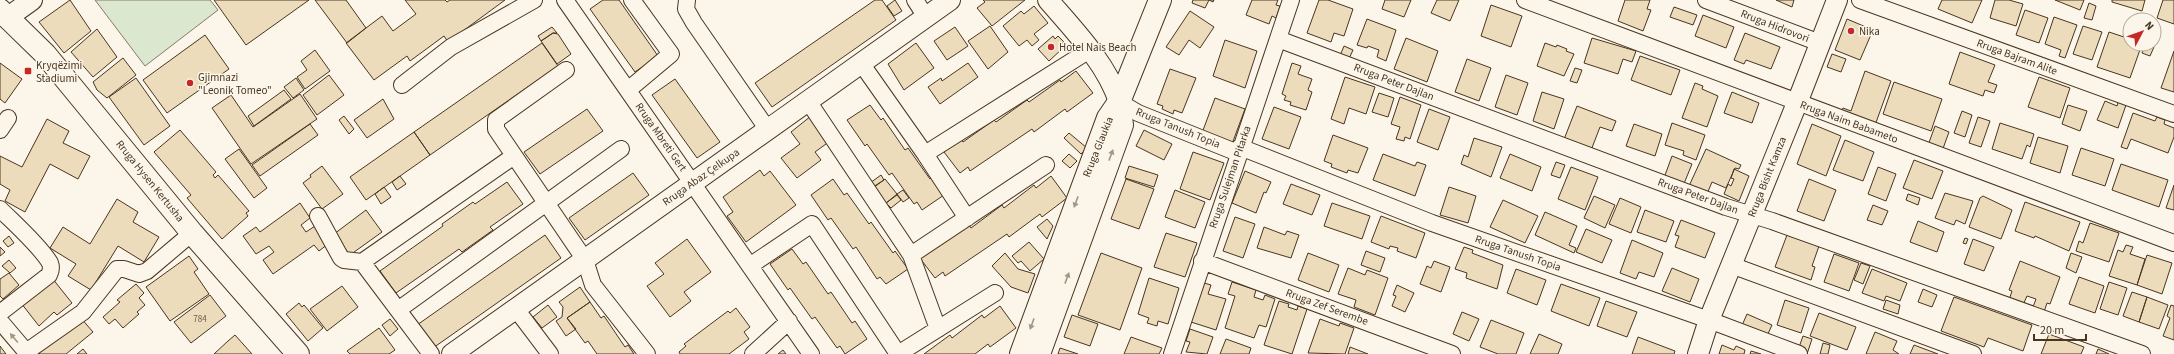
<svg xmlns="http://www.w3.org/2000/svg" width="2174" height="354" viewBox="0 0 2174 354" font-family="'Source Sans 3',sans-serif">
<rect width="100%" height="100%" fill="#fbf6e9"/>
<path fill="#dce7d0" stroke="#887966" d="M95 0H210L218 10 145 66Z"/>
<path fill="#ecdcbc" stroke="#4a3520" d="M70 0 91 31 64 53 39 22Z
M214 0H309L246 45Z
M315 0H346L366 28 347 43Z
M405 0H445L447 2 450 0H505L448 42 444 36 410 61 407 56 374 80 346 43 382 16 393 31 416 14Z
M603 0H619L658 56 635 72 590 9Z
M875 0H882L896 20 772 107 755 83Z
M895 0 902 11 894 16 887 6Z
M983 0H1025L992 26 977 8 985 2Z
M1193 0H1214L1213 2 1209 0 1205 8 1192 3Z
M1252 0H1278L1276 5 1280 6 1276 18 1272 16 1269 24 1246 15Z
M1319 0H1328L1353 9 1344 36 1334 33 1331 42 1307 33Z
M1385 0H1411L1404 17 1382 9Z
M1437 0H1459L1450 21 1431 13Z
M1625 0H1650L1647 9 1651 10 1643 31 1618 21Z
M1776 0H1794L1792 7Z
M1942 0H1982L1972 23 1938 9Z
M1995 0H2009L2023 4 2016 26 1990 18Z
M2055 0H2084L2080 10Z
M2112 0H2145L2142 11 2112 2Z
M2163 0H2174V24L2157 18Z
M2089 3 2096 6 2092 20 2084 18Z
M1491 5 1522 16 1511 47 1481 36Z
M1034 6 1048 23 1034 34 1039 40 1032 46 1027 40 1019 46 1003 26 1021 11 1024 14Z
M1674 7 1697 15 1693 25 1670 17Z
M2025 10 2048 18 2039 43 2016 35Z
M1190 11 1214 27 1200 48 1189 40 1179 55 1166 47Z
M1703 15 1734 27 1726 48 1695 36Z
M2054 17 2077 25 2065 58 2059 56 2061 50 2045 44Z
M1367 19 1396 30 1386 61 1377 57 1379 50 1368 46 1367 48 1357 45Z
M1847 19 1873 30 1860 60 1835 50Z
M990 26 1008 52 988 69 968 41Z
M2083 26 2102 32 2092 60 2073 54Z
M552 27 557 33H553L541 41 538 36Z
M955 27 968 46 947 60 934 41Z
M97 29 117 57 93 77 71 52Z
M2109 32 2130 39V44H2142L2130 78 2097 67Z
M553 33 558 34 571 54 557 64 541 41Z
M1745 33 1780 47 1771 69 1746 60 1744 64 1734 60Z
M205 35 229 69 167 113 143 80Z
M1053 36 1055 39 1058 36 1064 42 1060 45 1063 48 1049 61 1038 49Z
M1406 38 1438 51 1427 82 1394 69Z
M1592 38 1636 51 1632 62 1623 59 1618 74 1584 63Z
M1225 40 1257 51 1245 88 1213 76Z
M542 43 558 66 430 155 414 132Z
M916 43 934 68 904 90 888 64Z
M1545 43 1556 47 1557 45 1567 49 1566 51 1574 54 1564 76 1537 66Z
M2146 44 2154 47 2150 56 2142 53Z
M1344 46 1353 50 1348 61 1339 58Z
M315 50 330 71 305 89 297 77 307 70 301 61Z
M2174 51V92L2161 88Z
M1960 52 1995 65 1988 82 1997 85 1994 93 1985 90 1983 96 1949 84Z
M1832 54 1846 59 1841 72 1827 67Z
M1640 56 1680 70 1671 95 1631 80Z
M123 58 136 75 107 98 97 90 93 82Z
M1467 59 1491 68 1479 101 1455 92Z
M0 63 22 79 5 103 0 99Z
M968 63 978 77 940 104 928 87 941 78 942 81Z
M1292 63 1301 66 1298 74 1312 79 1308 90 1312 92 1306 110 1290 105 1291 102 1284 100 1286 96 1282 94Z
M1575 68 1582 70 1577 83 1570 81Z
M1170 69 1196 78 1182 113 1174 110 1173 114 1162 109 1163 106 1157 104Z
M1076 71 1093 93 1067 112 1065 109 1034 132 1032 129 970 171 968 167 960 173 944 152 961 139 963 142 994 120 996 122 1027 100 1029 102 1060 80 1061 82Z
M1865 71 1891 81 1874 128 1840 116 1843 108 1851 111Z
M329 75 344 95 317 115 303 95Z
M1506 75 1528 83 1517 115 1495 107Z
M1345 77 1375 87 1366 114 1349 108 1344 124 1331 119Z
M2039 77 2070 88 2060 118 2028 107Z
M136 78 170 126 144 145 109 97Z
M296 78 304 90 293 98 284 87Z
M675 79 720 142 697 158 652 95Z
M1894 82 1942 99 1931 131 1883 114Z
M1695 83 1703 86 1702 89 1718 96 1707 127 1682 118Z
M284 90 291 99 254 126 248 116Z
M1542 92 1564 99 1554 129 1533 121Z
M1732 92 1759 103 1752 123 1724 113Z
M1379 93 1394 98 1388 117 1372 112Z
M300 94 317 119 251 164 212 108 231 95 253 127Z
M1400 97 1421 105 1410 139 1405 137 1404 141 1396 139 1400 127 1391 124Z
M1215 98 1245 109 1232 144 1202 133Z
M383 99 394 119 367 138 354 120Z
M2105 101 2117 106 2118 102 2126 105 2118 128 2097 120Z
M870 105 881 120 883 118 905 150 908 148 930 179 932 177 944 195 922 210 917 202 914 204 892 173 889 175 867 144 865 146 847 120Z
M2068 105 2087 111 2080 131 2062 124Z
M1577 106 1616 121 1612 131 1600 127 1590 153 1563 142Z
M1274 107 1301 117 1289 149 1262 139Z
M587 109 603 131 540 174 524 152Z
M1429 109 1450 117 1438 150 1417 142Z
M1962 111 1972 115 1965 137 1954 133Z
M2133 113 2155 121 2157 117 2165 120 2164 124 2174 128V137L2168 153 2131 139 2127 149 2121 147Z
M344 116 354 129 349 134 339 120Z
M811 116 830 141 815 152 821 160 797 178 781 158 800 144 791 132Z
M1978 117 1990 121 1981 147 1969 143Z
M47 119 69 131 63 143 90 156 78 179 50 164 25 212 5 201 10 190 0 184V156L22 167Z
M1672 123 1705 135 1696 160 1683 155 1684 151 1665 145Z
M2000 123 2034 134 2030 147 2027 145 2022 159 1992 149Z
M310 124 318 135 260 176 252 165Z
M1634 124 1662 134 1655 156 1626 146Z
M1812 124 1841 136 1826 176 1797 164Z
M1935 126 1949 132 1941 154 1927 148Z
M180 130 216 172 213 175 215 178 218 175 249 211 246 213 248 216 222 239 187 198 191 195 154 152Z
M1144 130 1172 144 1164 160 1136 146Z
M414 132 430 155 366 200 350 177Z
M1069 133 1087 148 1081 154 1064 138Z
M1333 135 1368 148 1358 173 1348 170 1347 173 1331 167 1332 164 1324 161Z
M2038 137 2068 146 2060 173 2030 163Z
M1474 138 1502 147 1491 177 1461 164 1464 155 1468 157Z
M1845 140 1874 152 1863 181 1833 170Z
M2081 148 2114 159 2105 186 2072 175Z
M239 149 267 188 254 198 225 159Z
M1706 149 1741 165 1739 169 1735 168 1726 188 1712 182 1707 194 1689 186Z
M1193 152 1224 163 1210 200 1180 189Z
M1069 154 1077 161 1070 168 1062 161Z
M1383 154 1415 166 1417 162 1426 165 1415 196 1373 180Z
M1510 154 1541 167 1532 191 1500 178Z
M1672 156 1692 164 1683 186 1664 178Z
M1914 160 1943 171 1932 199 1903 188Z
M1556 162 1565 165 1560 178 1551 175Z
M2121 164 2168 180 2159 207 2112 190Z
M322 166 343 194 322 209 303 183 311 177 310 175Z
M1129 166 1158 175 1154 187 1125 178Z
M1571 167 1598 177 1585 210 1558 199Z
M1878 167 1896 174 1886 201 1868 194Z
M1734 169 1749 176 1739 201 1724 194 1728 184 1731 186 1734 179 1731 178Z
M760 170 764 176 770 171 796 205 746 242 727 216 733 212 723 197Z
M1245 171 1271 182 1266 193 1264 192 1256 213 1232 203Z
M633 173 649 195 585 240 569 218Z
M881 175 884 180 873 187 870 183Z
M400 176 406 184 397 190 392 182Z
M1051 176 1067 198 1042 217 1040 214 1009 237 1007 234 945 276 943 272 935 278 919 257 936 244 938 247 969 225 971 228 1002 205 1004 208 1034 185 1036 188Z
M833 179 844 195 847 193 869 224 871 222 893 253 895 251 908 269 886 284 880 277 877 279 856 247 853 249 831 218 828 220 811 195Z
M885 179 897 194 885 204 873 188Z
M1126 179 1154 189 1139 229 1111 219Z
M1809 179 1836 190 1824 221 1797 211Z
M507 182 523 204 490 227 493 230 462 252 459 249 396 293 380 271 443 226 442 224 473 202 475 204Z
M1291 184 1320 195 1312 215 1283 204Z
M2174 185V210L2166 208Z
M384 187 391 197 381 204 375 194Z
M1449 187 1476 196 1468 223 1440 215Z
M903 190 909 198 903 202 897 194Z
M1175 190 1205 202 1195 228 1165 217Z
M1945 193 1973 201 1965 224 1956 220 1954 225 1935 218Z
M1908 194 1920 198 1918 205 1906 200Z
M897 195 901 200 891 208 886 203Z
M1594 196 1615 205 1605 228 1584 218Z
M1983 196 2012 210 2001 239 1969 227 1980 198Z
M1620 198 1641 207 1631 233 1609 224Z
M117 199 138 212 133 222 159 237 144 262 118 246 91 290 68 276 76 264 50 248 63 227 90 244Z
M1503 200 1538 216 1525 243 1490 227Z
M2025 202 2080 222 2069 251 2035 236 2034 238 2015 231Z
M300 203 310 218 301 225 306 232 315 226 328 244 319 251 314 245 273 274 263 260 274 252 269 246 256 254 243 236 256 227 260 232Z
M1332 203 1370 216 1362 239 1324 226Z
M1873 205 1888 211 1882 225 1867 220Z
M366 210 382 232 350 255 334 234Z
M1645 210 1674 221 1666 242 1637 232Z
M1545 212 1577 226 1569 245 1576 248 1574 253 1535 235Z
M1381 216 1425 233 1416 258 1397 251 1398 248 1390 246 1389 249 1371 242Z
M1235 217 1255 224 1243 258 1223 251Z
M1047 219 1053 226 1047 239 1037 227Z
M1681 220 1715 233 1705 258 1675 247 1679 236 1675 235Z
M1918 221 1944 232 1937 252 1910 242Z
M2090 223 2119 233 2109 262 2076 251 2079 241 2083 243Z
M1264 227 1285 235 1287 231 1299 235 1291 258 1257 248Z
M1586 229 1612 240 1602 263 1576 252Z
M1166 233 1197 243 1185 277 1154 267Z
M545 235 561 258 433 348 417 325Z
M1787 235 1819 246 1812 266 1815 267 1811 280 1775 267Z
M9 236 14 243 8 247 3 241Z
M1965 238 1968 239 1966 244 1963 243Z
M687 239 711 272 684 292 691 301 670 317 647 286 664 274 655 263Z
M1973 239 1994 247 1984 271 1964 264Z
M1632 240 1663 253 1654 277 1639 272 1636 279 1620 273Z
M1029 242 1044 259 1030 271 1021 261 1018 263 1012 256Z
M2126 245 2133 247 2130 254 2145 259 2137 285 2109 276 2118 250 2123 252Z
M0 247 5 252 0 256Z
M1464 247 1473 250 1472 253 1503 265 1497 289 1466 278 1467 273 1455 269Z
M792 249 803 264 806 262 828 294 831 292 852 323 855 321 867 339 845 354 840 346 837 348 815 317 812 319 790 288 788 290 770 264Z
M1366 251 1385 258 1380 272 1361 265Z
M1005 253 1018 269 1035 274 1028 293 1011 287 992 266Z
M1101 253 1142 268 1120 330 1078 315Z
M1308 253 1339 265 1329 292 1298 280Z
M2071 253 2082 257 2076 273 2066 268Z
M1834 254 1859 263 1849 291 1824 282Z
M2147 255 2172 263 2162 294 2137 285Z
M189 256 198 269 194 272 209 294 170 321 146 287Z
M9 260 16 268 10 273 2 266Z
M1434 261 1450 267 1441 292 1420 284 1427 266 1431 268Z
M2020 261 2060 277 2050 304 2047 303 2044 312 2033 307 2036 299 2027 296 2023 305 2009 300 2012 291 2009 290Z
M1861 263 1870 266 1863 284 1854 280Z
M1348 268 1365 275 1367 270 1388 278 1375 315 1354 307 1356 300 1338 294Z
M1672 268 1699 279 1690 302 1662 291Z
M1516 269 1546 280 1537 305 1507 293Z
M1872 269 1907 283 1900 301 1886 296 1884 301 1862 293Z
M9 273 19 285 3 299 0 296V279Z
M2079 277 2104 286 2095 313 2069 304Z
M52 278 72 303 57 315 54 312 39 326 21 303Z
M1149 278 1179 288 1168 324 1158 321 1157 326 1147 323 1149 318 1138 314Z
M1232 282 1256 290 1254 297 1263 300 1265 295 1275 299 1266 327 1259 325 1254 338 1225 328 1235 296 1228 294Z
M2109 282 2127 288 2118 315 2100 309Z
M1204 283 1211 285 1208 294 1226 299 1216 330 1191 322Z
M136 284 144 293 139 298 145 305 137 312 139 314 123 328 115 319 109 324 103 317 120 302 117 300Z
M1561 284 1600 298 1589 326 1551 311Z
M1397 285 1414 293 1405 312 1392 306 1396 296 1393 295Z
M342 286 358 307 327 331 310 309Z
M580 287 590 302 567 318 576 329 566 336 556 321 562 317 563 307 559 302Z
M1923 289 1937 295 1932 307 1918 302Z
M2132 292 2147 297 2139 322 2123 316Z
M210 295 226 316 191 343 174 322Z
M1954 297 2032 325 2023 351 1988 338 1984 347 1941 331Z
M2147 297 2168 305 2159 329 2139 322Z
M1785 300 1809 308 1801 333 1777 325Z
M1886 300 1900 305 1898 314 1883 309Z
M1279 301 1289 304 1288 307 1297 310 1298 306 1307 309 1292 354 1264 345Z
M1606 301 1637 312 1627 337 1597 326Z
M590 302 601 318 604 316 625 347 628 345 634 354H597L588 341 585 343 567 318Z
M299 303 302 307 304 305 323 328 308 341 286 314Z
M548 305 557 317 542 328 533 317Z
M2171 305 2174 306V340L2163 336 2170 318 2167 316Z
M1000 306 1016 328 990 347 988 344 975 354H924L950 335 952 338 982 315 984 318Z
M736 308 750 327 744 332 749 339 729 354H680L679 352 686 346 684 344 728 311 730 313Z
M1462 312 1479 319 1469 341 1453 334Z
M1819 313 1856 327 1847 350 1810 336Z
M1747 314 1772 325 1767 336 1740 330Z
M1072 315 1098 324 1090 346 1064 337Z
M80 317 93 332 66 354H40L37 351Z
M390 319 398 329 390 336 382 325Z
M1320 319 1339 326 1340 323 1354 328 1345 354 1308 353Z
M1491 320 1524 333 1516 354H1498L1480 347Z
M379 328 395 350 389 354H350L347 351Z
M1190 329 1213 337 1207 354 1186 352 1190 342 1186 341Z
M1875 332 1897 341 1893 350 1899 354H1866Z
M1539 334 1562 344 1558 354H1530Z
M2049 334 2084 347 2081 354H2041Z
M235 335 252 354H214L228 341Z
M1803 336 1812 339 1807 354 1797 353Z
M1131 337 1162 348 1159 354H1124Z
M1638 337 1675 351 1674 354H1632Z
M1226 339 1251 348 1249 354H1220Z
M1823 343 1830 345 1828 354H1820Z
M1722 345 1734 350 1736 346 1745 350 1744 354H1719Z
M1914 345 1938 354H1910Z
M0 346 6 354H0Z
M1350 347 1368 354H1348Z
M1060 348 1078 354H1058Z
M83 349 87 354H77Z
M2098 349 2109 354H2096Z
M783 350 786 354H778Z
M1751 351 1761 354H1750Z"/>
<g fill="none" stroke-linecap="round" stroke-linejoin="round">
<defs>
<path id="minor" d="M565 0 811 354
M687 0 686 9 694 23 768 130
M915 0 926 17
M1525 0 2174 243
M1706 0 1820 43
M1860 0 2174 114
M1278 39 1726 207 1772 221 2142 354
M861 63 925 154 967 218
M566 70 496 120V129L585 260 593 285 647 354
M402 85 451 47 534 0
M628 90 671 54 632 0
M808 101 911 255 938 329
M1119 102 1138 113 1238 153
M0 130 8 118
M1240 147 1432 223 1709 320 1799 354
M925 154 1088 51
M0 209C14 223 41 247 50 263 52 268 51 271 49 275L0 313
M318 216 341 258 344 260 362 262 431 354
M911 255 1046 165
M1202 261 1452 354
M362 262 514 156
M751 265 812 224 898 354
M1731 265 1973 354
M516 309 550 354
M398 310 621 149
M0 321 28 354
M26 352 83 312 117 269H124L139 274 147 271 192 233
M753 354 789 321
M898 354 995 293
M1172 354 1291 0"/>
<path id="tertiary" d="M1048 0C1074 30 1107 64 1119 102
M7 18 32 0
M452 354 950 0
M1698 354 1709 320 1797 103 1837 0"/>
<path id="secondary" d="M0 10 45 54 192 233 298 354
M1021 354 1108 118 1119 102 1160 0
M1039 354 1122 125 1119 102"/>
</defs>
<use href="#minor" stroke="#4a3520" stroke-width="18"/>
<use href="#tertiary" stroke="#4a3520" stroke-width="22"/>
<use href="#secondary" stroke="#4a3520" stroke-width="24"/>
<use href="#minor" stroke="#fbf6e9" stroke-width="16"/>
<use href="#tertiary" stroke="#fbf6e9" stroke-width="20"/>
<use href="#secondary" stroke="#fbf6e9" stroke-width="22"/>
</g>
<defs><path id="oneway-solid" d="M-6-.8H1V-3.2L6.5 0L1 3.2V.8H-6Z"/></defs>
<g fill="#a29684">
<use href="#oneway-solid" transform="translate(1111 155) rotate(-70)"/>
<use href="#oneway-solid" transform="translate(1076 202) rotate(110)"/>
<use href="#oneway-solid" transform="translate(1067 278) rotate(-70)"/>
<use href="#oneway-solid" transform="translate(1032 324) rotate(110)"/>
<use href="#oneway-solid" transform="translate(14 338) rotate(-130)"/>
</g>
<g fill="#c62828" stroke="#fbf6e9" stroke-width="1.5">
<circle cx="1851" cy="31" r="4"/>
<circle cx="1051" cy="47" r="4"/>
<rect x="24" y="67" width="8" height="8" rx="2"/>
<circle cx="190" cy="83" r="4"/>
</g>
<g text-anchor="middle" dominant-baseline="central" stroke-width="3" stroke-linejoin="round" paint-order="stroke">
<g font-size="9" fill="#725f47">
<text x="200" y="319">784</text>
</g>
<g font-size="11" fill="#4a3520" stroke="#fbf6e9">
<text transform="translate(1775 26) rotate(21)">Rruga Hidrovori</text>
<text transform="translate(2017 57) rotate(20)">Rruga Bajram Alite</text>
<text transform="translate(1394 82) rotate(21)">Rruga Peter Dajlan</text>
<text transform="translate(1849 122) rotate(20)">Rruga Naim Babameto</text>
<text transform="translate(1178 128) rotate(22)">Rruga Tanush Topia</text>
<text transform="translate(661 137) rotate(55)">Rruga Mbreti Gert</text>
<text transform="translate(1098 147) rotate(-68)">Rruga Glaukia</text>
<text transform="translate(701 177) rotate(-35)">Rruga Abaz Çelkupa</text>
<text transform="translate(1230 177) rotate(-71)">Rruga Sulejman Pitarka</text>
<text transform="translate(1767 177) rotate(-68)">Rruga Bisht Kamza</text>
<text transform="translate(150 181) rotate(51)">Rruga Hysen Kertusha</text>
<text transform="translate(1698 196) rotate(20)">Rruga Peter Dajlan</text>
<text transform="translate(1518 253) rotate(19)">Rruga Tanush Topia</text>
<text transform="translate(1327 307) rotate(20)">Rruga Zef Serembe</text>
</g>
<g font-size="11" fill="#4a3520" stroke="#fbf6e9" text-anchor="start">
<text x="1859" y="31">Nika</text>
<text x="1059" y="47">Hotel Nais Beach</text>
<text x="36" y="65">Kryqëzimi<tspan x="36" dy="13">Stadiumi</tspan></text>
<text x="198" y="77">Gjimnazi<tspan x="198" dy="13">"Leonik Tomeo"</tspan></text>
</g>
</g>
<g transform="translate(2142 32) rotate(49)"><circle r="19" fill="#fbf6e9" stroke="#b4a999"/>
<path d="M0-3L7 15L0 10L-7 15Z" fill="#c62828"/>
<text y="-6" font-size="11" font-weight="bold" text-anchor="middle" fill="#4a3520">N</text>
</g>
<path d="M2034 334v6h52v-6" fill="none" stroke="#4a3520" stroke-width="2"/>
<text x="2040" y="334" font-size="12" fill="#4a3520" stroke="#fbf6e9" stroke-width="3" paint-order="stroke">20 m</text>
</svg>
